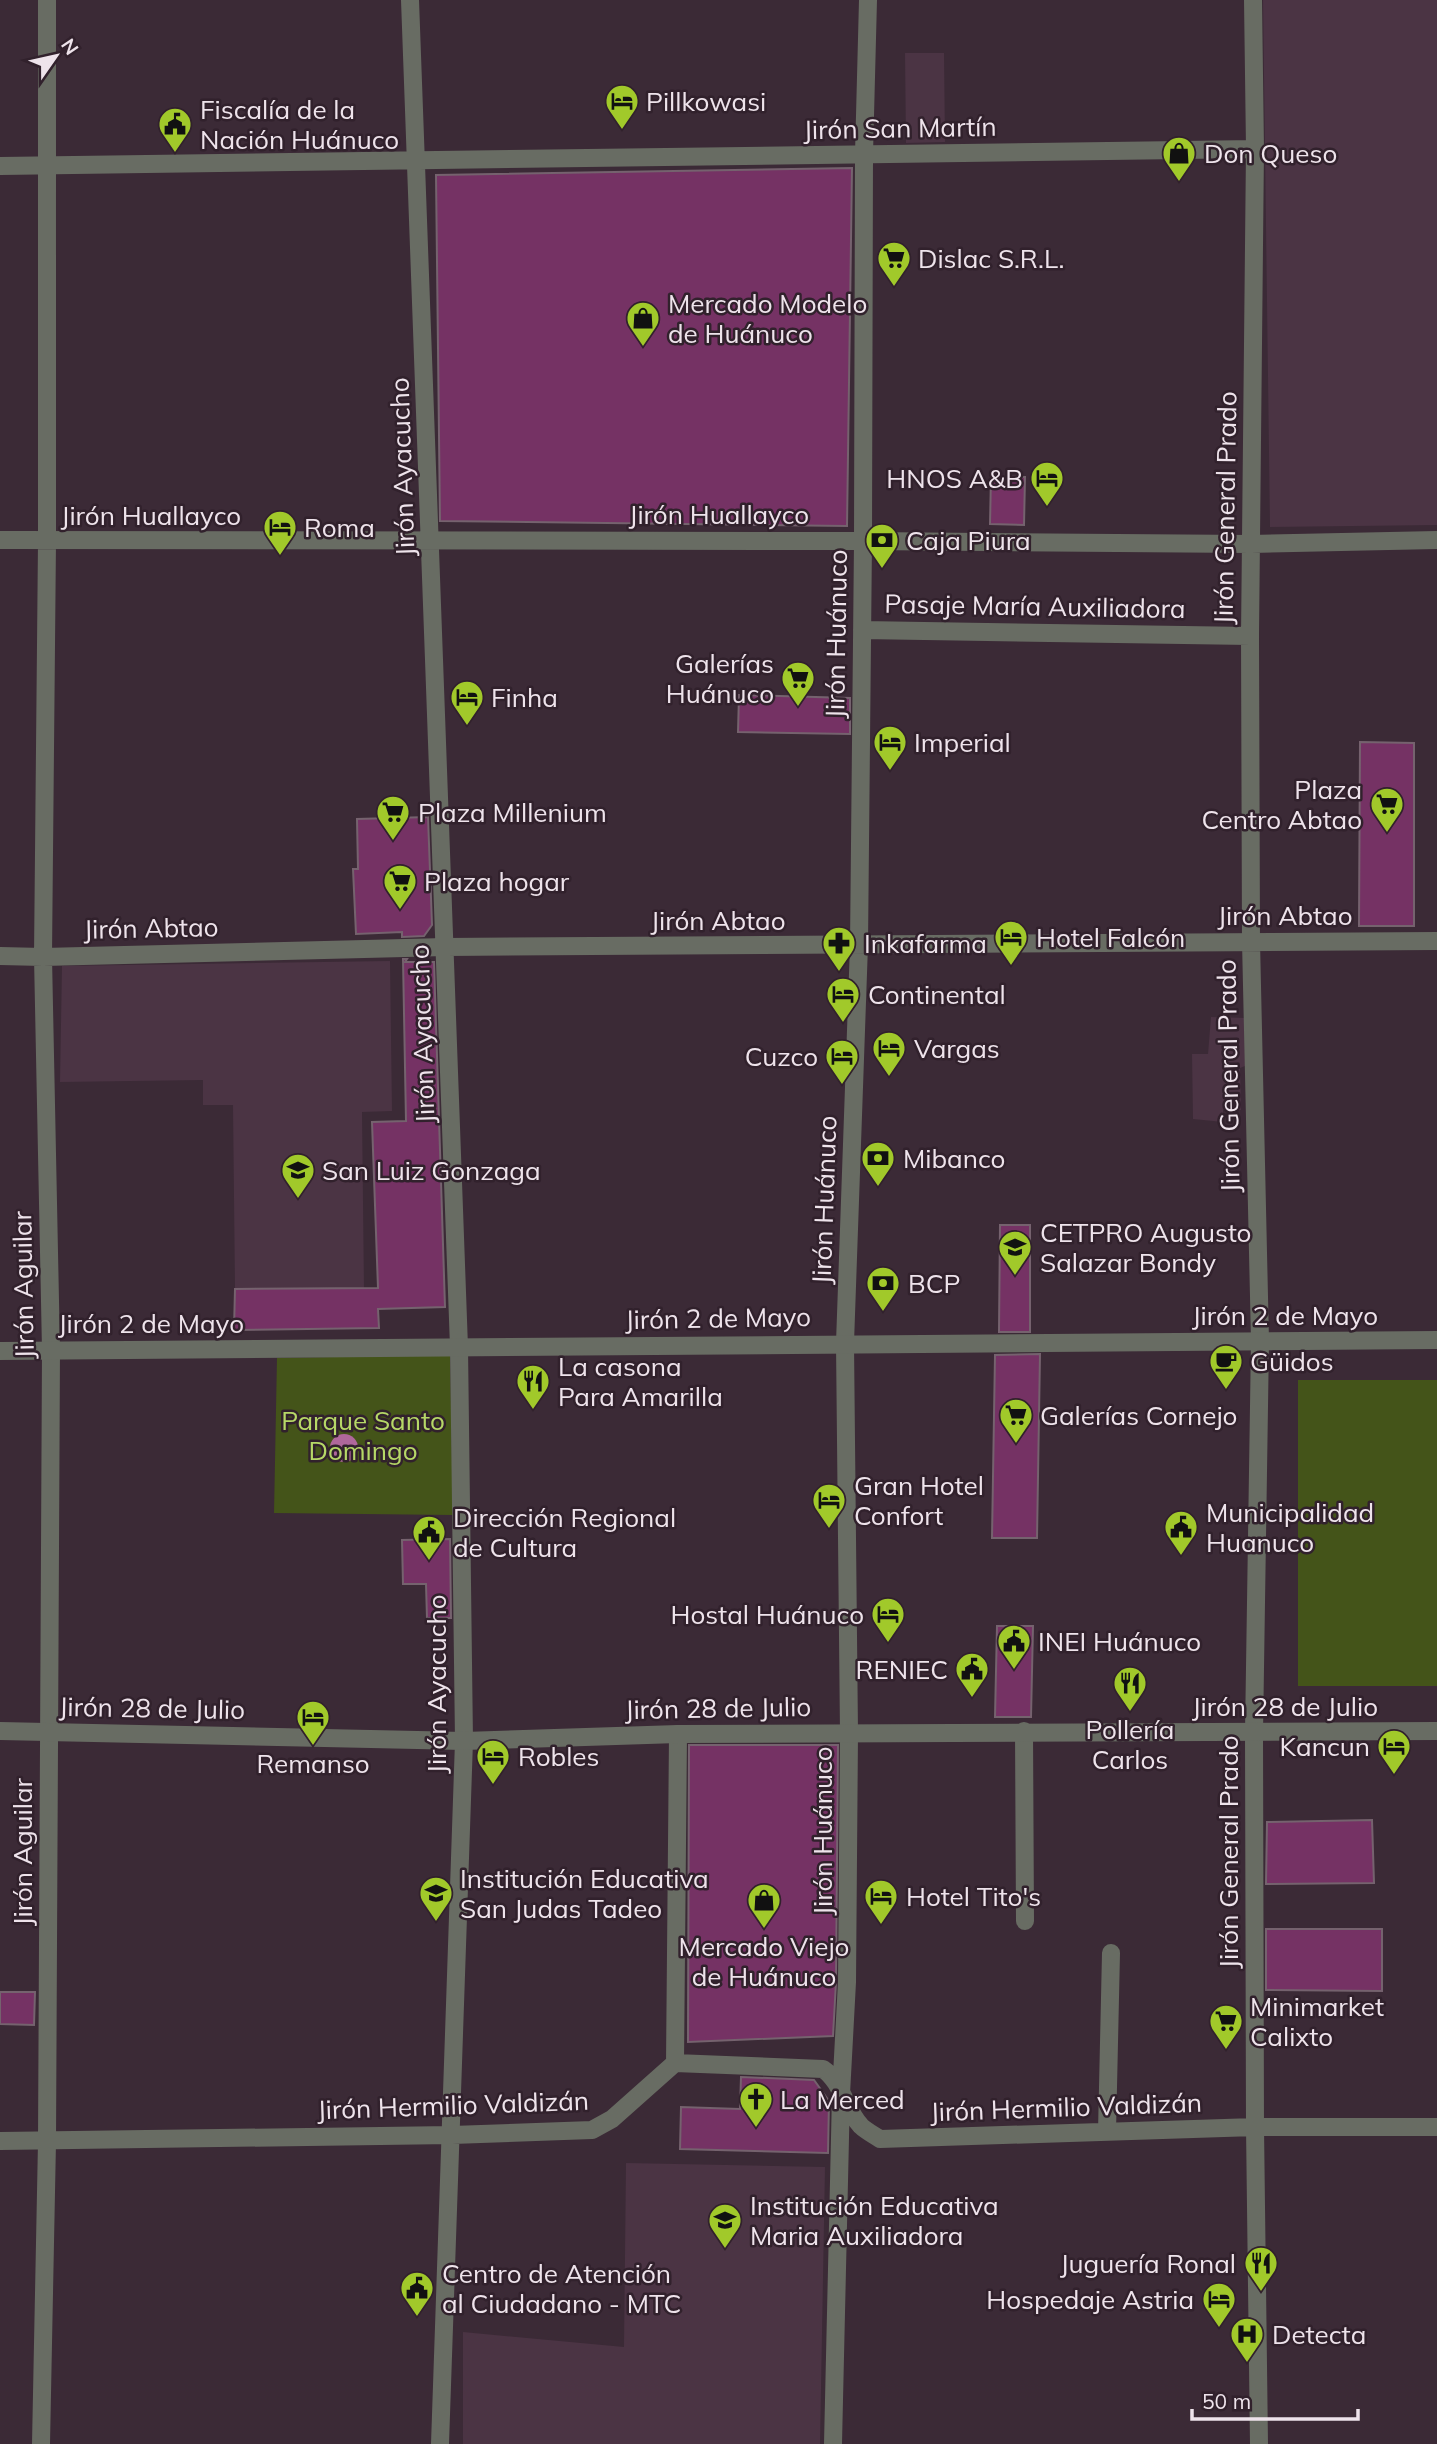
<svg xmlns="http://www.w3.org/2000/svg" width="1437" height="2444" viewBox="0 0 1437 2444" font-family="Mulish,sans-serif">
<rect width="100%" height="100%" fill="#3b2a36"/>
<path fill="#4b3444" d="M1263 0H1437V525L1270 527Z
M905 53H944L945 142 906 143Z
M390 961 392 1111 362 1112 364 1289H235L233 1105H203V1080L60 1082 62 966Z
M1211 1017 1248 1018 1245 1066 1240 1068 1241 1110H1223V1122L1193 1119 1192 1054H1208Z
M626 2163 825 2167 820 2444H463V2332L624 2347Z"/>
<path fill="#445419" d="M450 1355 453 1515 274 1513 277 1358Z
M1298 1380H1437V1686H1298Z"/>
<path fill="#af679b" d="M330 1448a14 14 0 1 1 28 0a14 14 0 1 1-28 0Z"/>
<path fill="#753264" stroke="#75626e" stroke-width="2" d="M852 168 847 526 440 521 436 175Z
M991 476 1025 477 1024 525 990 524Z
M739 695 850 698V734L738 732Z
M1360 742 1414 743V926H1359Z
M428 817 432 925 424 936 402 937V932L356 934 353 869H358L357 819Z
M403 959H407L405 962H434L445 1307 378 1309 379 1328 234 1330 235 1289 378 1288 372 1122 406 1121Z
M1000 1225H1030V1332H999Z
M1040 1354 1037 1538H992L995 1355Z
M450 1539 451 1618H427L426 1584H403L402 1540Z
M997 1626H1033L1031 1717H995Z
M689 1745H838L836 1982 833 2036 688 2042Z
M1372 1820 1374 1883 1266 1884 1267 1822Z
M1266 1929H1382V1991L1266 1990Z
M0 1992H35L34 2025 0 2024Z
M741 2077 814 2080 829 2101 828 2153 680 2149 681 2107 740 2109Z"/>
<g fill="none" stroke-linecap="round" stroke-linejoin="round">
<path stroke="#686c63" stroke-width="18" d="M410 0 459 1347 464 1741 440 2444
M1253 0 1255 149 1250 636 1251 941 1260 1341 1254 1733 1255 2127 1259 2444
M0 166 1255 149
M0 540 863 541 1251 544 1437 540
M862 630 1250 636
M0 956 43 957 445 947 1437 941
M1024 1731 1025 1921
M675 2063 678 1734
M1107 2132 1111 1953
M0 2141 452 2135 592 2130 612 2119 675 2063 823 2069C842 2082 845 2109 861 2126 866 2131 874 2135 880 2139L1255 2127H1437
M41 2444 47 2142 51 1350 43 957 47 541V0
M833 2444 841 2094 847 1982 849 1733 845 1343 859 945 863 541 864 154 868 0"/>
<path stroke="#686c63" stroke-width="18" d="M0 1351 1437 1340
M0 1731 464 1741 678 1734 1437 1731"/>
</g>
<defs>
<symbol id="hotel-pin" viewBox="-11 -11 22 30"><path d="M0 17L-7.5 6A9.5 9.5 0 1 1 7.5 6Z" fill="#a1c92a" stroke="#31212c"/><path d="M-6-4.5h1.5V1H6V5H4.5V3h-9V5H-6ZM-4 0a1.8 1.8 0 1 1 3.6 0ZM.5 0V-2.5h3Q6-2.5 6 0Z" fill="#111"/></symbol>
<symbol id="civic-pin" viewBox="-11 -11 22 30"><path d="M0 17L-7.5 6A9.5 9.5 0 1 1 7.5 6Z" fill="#a1c92a" stroke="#31212c"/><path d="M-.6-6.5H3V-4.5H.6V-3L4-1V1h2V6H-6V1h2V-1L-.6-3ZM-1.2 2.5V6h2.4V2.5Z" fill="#111"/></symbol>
<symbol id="shop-pin" viewBox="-11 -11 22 30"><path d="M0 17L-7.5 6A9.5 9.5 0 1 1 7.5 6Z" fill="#a1c92a" stroke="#31212c"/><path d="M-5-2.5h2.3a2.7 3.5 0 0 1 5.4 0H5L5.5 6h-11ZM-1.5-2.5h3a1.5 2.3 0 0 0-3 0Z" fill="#111"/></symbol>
<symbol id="supermarket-pin" viewBox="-11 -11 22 30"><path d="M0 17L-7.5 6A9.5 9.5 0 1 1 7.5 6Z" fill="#a1c92a" stroke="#31212c"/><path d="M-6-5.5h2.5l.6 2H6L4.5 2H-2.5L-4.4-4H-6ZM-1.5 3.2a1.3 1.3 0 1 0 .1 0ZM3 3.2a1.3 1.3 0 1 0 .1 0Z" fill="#111"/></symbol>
<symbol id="bank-pin" viewBox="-11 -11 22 30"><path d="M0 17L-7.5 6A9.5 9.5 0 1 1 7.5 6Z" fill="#a1c92a" stroke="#31212c"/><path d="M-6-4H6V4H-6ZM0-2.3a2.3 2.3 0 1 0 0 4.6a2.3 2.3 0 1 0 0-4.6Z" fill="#111"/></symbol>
<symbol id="pharmacy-pin" viewBox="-11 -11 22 30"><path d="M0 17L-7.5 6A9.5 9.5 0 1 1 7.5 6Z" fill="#a1c92a" stroke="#31212c"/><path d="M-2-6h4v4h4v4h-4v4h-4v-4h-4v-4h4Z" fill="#111"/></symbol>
<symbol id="school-pin" viewBox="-11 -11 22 30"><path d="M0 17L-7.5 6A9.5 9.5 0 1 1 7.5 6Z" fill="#a1c92a" stroke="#31212c"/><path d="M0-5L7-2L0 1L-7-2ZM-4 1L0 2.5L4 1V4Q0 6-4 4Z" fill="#111"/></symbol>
<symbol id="university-pin" viewBox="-11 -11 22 30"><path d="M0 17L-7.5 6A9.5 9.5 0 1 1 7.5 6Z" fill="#a1c92a" stroke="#31212c"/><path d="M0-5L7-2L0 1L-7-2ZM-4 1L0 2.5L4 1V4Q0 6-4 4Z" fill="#111"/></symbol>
<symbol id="cafe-pin" viewBox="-11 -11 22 30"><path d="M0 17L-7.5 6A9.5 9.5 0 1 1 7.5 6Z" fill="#a1c92a" stroke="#31212c"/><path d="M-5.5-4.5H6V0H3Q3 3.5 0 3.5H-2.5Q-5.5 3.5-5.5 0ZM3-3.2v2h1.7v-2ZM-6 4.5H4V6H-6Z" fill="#111"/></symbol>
<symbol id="restaurant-pin" viewBox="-11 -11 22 30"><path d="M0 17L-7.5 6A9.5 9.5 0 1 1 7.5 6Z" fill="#a1c92a" stroke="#31212c"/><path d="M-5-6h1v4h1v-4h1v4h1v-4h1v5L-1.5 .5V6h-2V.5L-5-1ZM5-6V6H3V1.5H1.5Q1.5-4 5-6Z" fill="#111"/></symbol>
<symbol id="church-pin" viewBox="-11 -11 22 30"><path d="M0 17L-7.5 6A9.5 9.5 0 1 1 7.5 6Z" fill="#a1c92a" stroke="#31212c"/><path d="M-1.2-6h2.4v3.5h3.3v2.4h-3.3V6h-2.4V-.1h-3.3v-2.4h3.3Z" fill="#111"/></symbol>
<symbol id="hospital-pin" viewBox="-11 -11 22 30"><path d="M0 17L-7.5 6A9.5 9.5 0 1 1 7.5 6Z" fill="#a1c92a" stroke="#31212c"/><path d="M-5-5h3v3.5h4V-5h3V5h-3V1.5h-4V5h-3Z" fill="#111"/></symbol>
</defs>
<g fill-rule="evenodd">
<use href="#hotel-pin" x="603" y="82" width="38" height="52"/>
<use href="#civic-pin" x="156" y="105" width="38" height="52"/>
<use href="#shop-pin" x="1160" y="134" width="38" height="52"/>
<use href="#supermarket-pin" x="875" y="239" width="38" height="52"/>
<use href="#shop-pin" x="624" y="299" width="38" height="52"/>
<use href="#hotel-pin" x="1028" y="459" width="38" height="52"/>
<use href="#hotel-pin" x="261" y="508" width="38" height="52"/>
<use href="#bank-pin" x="863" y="521" width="38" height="52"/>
<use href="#supermarket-pin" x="779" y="659" width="38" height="52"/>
<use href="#hotel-pin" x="448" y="678" width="38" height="52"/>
<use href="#hotel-pin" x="871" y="723" width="38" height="52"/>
<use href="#supermarket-pin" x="1368" y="785" width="38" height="52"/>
<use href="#supermarket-pin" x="374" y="793" width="38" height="52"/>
<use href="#supermarket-pin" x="381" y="862" width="38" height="52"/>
<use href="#hotel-pin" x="992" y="918" width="38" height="52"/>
<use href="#pharmacy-pin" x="820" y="924" width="38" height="52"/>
<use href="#hotel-pin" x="824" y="975" width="38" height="52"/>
<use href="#hotel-pin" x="870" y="1029" width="38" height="52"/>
<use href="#hotel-pin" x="823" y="1037" width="38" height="52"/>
<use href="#bank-pin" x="859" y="1139" width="38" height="52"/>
<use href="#school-pin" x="279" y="1151" width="38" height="52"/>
<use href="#university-pin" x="996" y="1228" width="38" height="52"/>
<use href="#bank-pin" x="864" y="1264" width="38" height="52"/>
<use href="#cafe-pin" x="1207" y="1342" width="38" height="52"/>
<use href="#restaurant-pin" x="514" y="1362" width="38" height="52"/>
<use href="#supermarket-pin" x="997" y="1396" width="38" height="52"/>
<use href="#hotel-pin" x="810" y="1481" width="38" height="52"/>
<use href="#civic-pin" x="1162" y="1508" width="38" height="52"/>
<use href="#civic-pin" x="410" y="1513" width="38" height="52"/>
<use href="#hotel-pin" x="869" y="1595" width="38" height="52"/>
<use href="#civic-pin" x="995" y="1622" width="38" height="52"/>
<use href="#civic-pin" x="953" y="1650" width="38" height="52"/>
<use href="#restaurant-pin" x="1111" y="1664" width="38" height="52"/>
<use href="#hotel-pin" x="294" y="1698" width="38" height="52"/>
<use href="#hotel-pin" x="1375" y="1727" width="38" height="52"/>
<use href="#hotel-pin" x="474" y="1737" width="38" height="52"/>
<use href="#school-pin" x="417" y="1874" width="38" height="52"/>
<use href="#hotel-pin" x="862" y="1877" width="38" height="52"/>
<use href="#shop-pin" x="745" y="1881" width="38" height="52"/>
<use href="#supermarket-pin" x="1207" y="2002" width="38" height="52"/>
<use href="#church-pin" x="737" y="2080" width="38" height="52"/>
<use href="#school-pin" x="706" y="2201" width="38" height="52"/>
<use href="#restaurant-pin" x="1242" y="2244" width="38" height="52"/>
<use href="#civic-pin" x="398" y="2269" width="38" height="52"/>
<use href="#hotel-pin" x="1200" y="2280" width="38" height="52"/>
<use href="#hospital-pin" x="1228" y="2315" width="38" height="52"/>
</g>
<g text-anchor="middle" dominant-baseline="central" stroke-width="5" stroke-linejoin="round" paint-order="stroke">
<g font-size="26" fill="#eee3eb" stroke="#31212c" text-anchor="start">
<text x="646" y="101">Pillkowasi</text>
<text x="200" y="109">Fiscalía de la<tspan x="200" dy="30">Nación Huánuco</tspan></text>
<text x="1204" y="153">Don Queso</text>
<text x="918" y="258">Dislac S.R.L.</text>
<text x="668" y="303">Mercado Modelo<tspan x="668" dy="30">de Huánuco</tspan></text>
<text x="1023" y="478" text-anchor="end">HNOS A&amp;B</text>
<text x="304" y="527">Roma</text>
<text x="906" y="540">Caja Piura</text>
<text x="774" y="663" text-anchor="end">Galerías<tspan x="774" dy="30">Huánuco</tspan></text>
<text x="491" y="697">Finha</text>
<text x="914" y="742">Imperial</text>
<text x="1362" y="789" text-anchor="end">Plaza<tspan x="1362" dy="30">Centro Abtao</tspan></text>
<text x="418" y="812">Plaza Millenium</text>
<text x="424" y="881">Plaza hogar</text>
<text x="1036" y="937">Hotel Falcón</text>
<text x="864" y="943">Inkafarma</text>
<text x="868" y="994">Continental</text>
<text x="914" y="1048">Vargas</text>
<text x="818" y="1056" text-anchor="end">Cuzco</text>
<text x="903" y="1158">Mibanco</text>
<text x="322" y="1170">San Luiz Gonzaga</text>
<text x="1040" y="1232">CETPRO Augusto<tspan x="1040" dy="30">Salazar Bondy</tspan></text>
<text x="908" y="1283">BCP</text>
<text x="1250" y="1361">Güidos</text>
<text x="558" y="1366">La casona<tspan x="558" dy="30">Para Amarilla</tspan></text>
<text x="1040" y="1415">Galerías Cornejo</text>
<text x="854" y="1485">Gran Hotel<tspan x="854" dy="30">Confort</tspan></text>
<text x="1206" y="1512">Municipalidad<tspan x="1206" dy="30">Huanuco</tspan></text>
<text x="453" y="1517">Dirección Regional<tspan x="453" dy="30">de Cultura</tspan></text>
<text x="864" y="1614" text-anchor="end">Hostal Huánuco</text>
<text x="1038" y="1641">INEI Huánuco</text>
<text x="948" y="1669" text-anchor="end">RENIEC</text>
<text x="1130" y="1729" text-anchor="middle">Pollería<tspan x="1130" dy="30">Carlos</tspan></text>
<text x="1370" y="1746" text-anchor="end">Kancun</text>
<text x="518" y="1756">Robles</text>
<text x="313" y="1763" text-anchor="middle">Remanso</text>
<text x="460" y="1878">Institución Educativa<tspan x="460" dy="30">San Judas Tadeo</tspan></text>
<text x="906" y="1896">Hotel Tito's</text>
<text x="764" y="1946" text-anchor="middle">Mercado Viejo<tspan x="764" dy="30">de Huánuco</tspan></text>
<text x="1250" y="2006">Minimarket<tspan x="1250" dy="30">Calixto</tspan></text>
<text x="780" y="2099">La Merced</text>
<text x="750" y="2205">Institución Educativa<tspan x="750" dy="30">Maria Auxiliadora</tspan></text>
<text x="1236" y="2263" text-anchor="end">Juguería Ronal</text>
<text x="442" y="2273">Centro de Atención<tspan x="442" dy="30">al Ciudadano - MTC</tspan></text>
<text x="1194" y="2299" text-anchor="end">Hospedaje Astria</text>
<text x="1272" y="2334">Detecta</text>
</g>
<g font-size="26" fill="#eee3eb" stroke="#31212c">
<text transform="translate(900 128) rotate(-1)">Jirón San Martín</text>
<text transform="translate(402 467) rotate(-92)">Jirón Ayacucho</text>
<text transform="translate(1225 508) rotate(-89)">Jirón General Prado</text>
<text x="719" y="514">Jirón Huallayco</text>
<text x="151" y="515">Jirón Huallayco</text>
<text transform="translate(1035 606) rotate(1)">Pasaje María Auxiliadora</text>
<text transform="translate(836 634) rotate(-89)">Jirón Huánuco</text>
<text x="1285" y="915">Jirón Abtao</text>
<text x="718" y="920">Jirón Abtao</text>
<text transform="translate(151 928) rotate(-1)">Jirón Abtao</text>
<text transform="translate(422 1034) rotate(-92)">Jirón Ayacucho</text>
<text transform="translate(1228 1076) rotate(-91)">Jirón General Prado</text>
<text transform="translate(824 1200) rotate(-88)">Jirón Huánuco</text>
<text transform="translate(23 1285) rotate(-91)">Jirón Aguilar</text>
<text x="1285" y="1315">Jirón 2 de Mayo</text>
<text transform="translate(718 1318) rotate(-1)">Jirón 2 de Mayo</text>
<text x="151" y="1323">Jirón 2 de Mayo</text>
<text transform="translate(436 1684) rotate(-90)">Jirón Ayacucho</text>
<text x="1285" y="1706">Jirón 28 de Julio</text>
<text transform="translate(152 1708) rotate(1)">Jirón 28 de Julio</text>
<text transform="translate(718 1708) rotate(-1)">Jirón 28 de Julio</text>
<text transform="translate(822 1831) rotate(-90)">Jirón Huánuco</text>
<text transform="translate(22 1852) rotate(-90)">Jirón Aguilar</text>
<text transform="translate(1228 1852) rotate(-90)">Jirón General Prado</text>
<text transform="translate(453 2105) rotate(-2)">Jirón Hermilio Valdizán</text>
<text transform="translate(1066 2107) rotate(-2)">Jirón Hermilio Valdizán</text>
</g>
<g font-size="26" fill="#b6d867" stroke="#31212c">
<text x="363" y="1420">Parque Santo<tspan x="363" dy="30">Domingo</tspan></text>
</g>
</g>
<g transform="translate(56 56) rotate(56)" stroke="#31212c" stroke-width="5" paint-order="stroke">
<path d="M0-5L12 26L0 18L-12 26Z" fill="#eee3eb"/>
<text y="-10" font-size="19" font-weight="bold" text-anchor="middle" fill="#eee3eb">N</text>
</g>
<path d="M1192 2409v10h166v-10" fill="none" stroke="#eee3eb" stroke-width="3.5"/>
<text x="1202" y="2409" font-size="21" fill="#eee3eb" stroke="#31212c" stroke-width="5" paint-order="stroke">50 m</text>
</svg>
